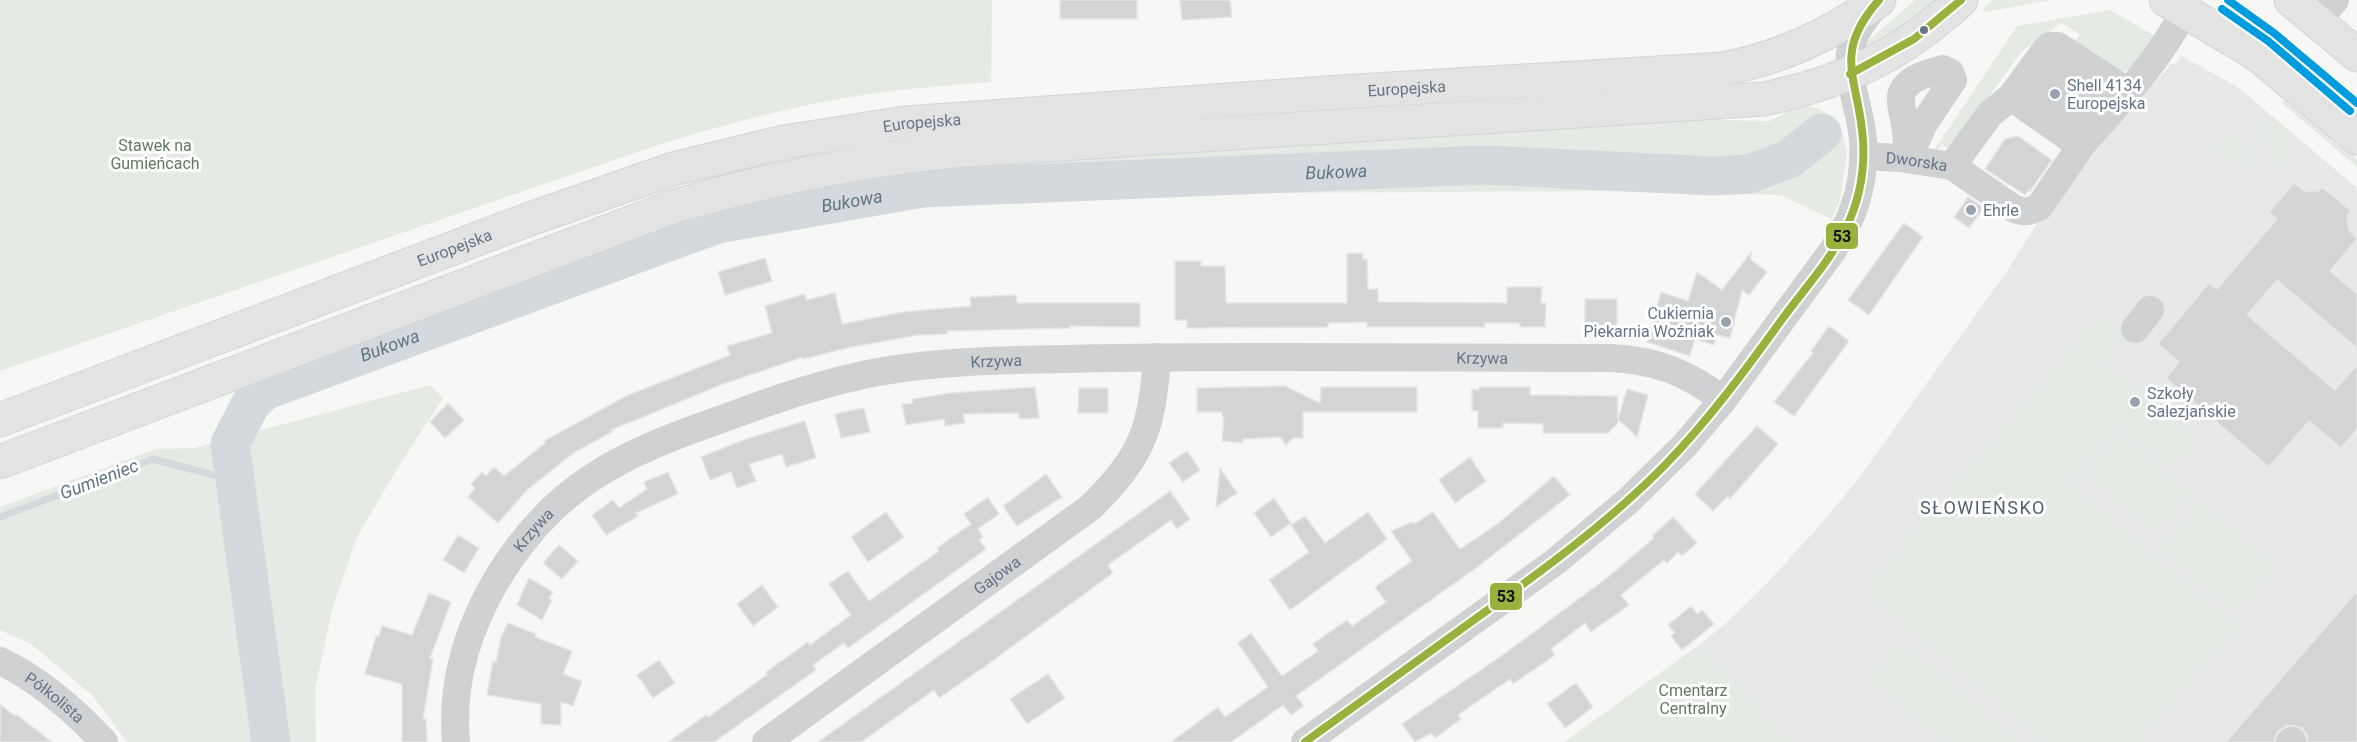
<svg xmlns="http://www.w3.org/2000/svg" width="2357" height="742" viewBox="0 0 2357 742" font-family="Roboto,sans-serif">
<rect width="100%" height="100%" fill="#f7f7f6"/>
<path fill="#e7e8e8" d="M2182 56 2239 88 2357 188V742H1789L1699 645 1727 622 1767 583 1813 533 1856 482 2007 271 2047 208 2172 63 2175 64Z"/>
<path fill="#e6eae4" d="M0 0H992L991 82C953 85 914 88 876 93 803 103 732 122 661 144L0 371Z
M1915 0H1935L1940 3 1867 52 1865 46 1868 41Z
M1993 0H2052L1985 12 1982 10Z
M2110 10 2157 37 2137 64 2126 71 2117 72 2071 49 2080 34 2061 23 2022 51 1950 150 1942 144 1937 151 1935 149 2017 26Z
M2313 71 2357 109V124L2305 79Z
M2291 98 2339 140 2357 160V167L2281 102Z
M1797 106 1818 108 1840 124 1847 153 1840 201 1831 219 1781 195 1594 191 1109 194 852 209 794 219 695 253 678 222 752 199 940 164 1710 115 1723 120 1770 121Z
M2267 114 2294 136C2284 159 2277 168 2259 188 2266 176 2271 164 2269 151 2267 137 2259 127 2267 114Z
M2235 137 2242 138C2250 147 2249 160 2245 171L2212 144Z
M2098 316 2124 338 2103 363 2197 441 2172 470 2119 425 2069 482 2004 428Z
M430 385 443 398 398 467 357 537 332 610 315 690 316 742H127L92 695 31 644 0 630V507L156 449 194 448Z
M2003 428 2237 627 2137 742H2044L1864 590Z
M2119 433 2190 494 2156 534 2085 472Z
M2200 502 2276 567 2236 613 2160 549Z
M1901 642 2018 742H2004L1967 711 1942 740 1870 678Z
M1699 645 1789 742H1564Z
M1968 714 2000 742H1944Z"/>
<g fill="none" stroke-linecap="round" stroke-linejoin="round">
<path stroke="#d3d9dd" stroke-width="7" d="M0 517 153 459 235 481"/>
<path stroke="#d3d9dd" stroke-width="39" id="s1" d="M271 742 230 444 250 405 264 391 717 224 922 188 1485 165 1714 176 1749 174 1789 159 1822 133"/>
</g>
<path fill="#d3d4d6" stroke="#e6e6e6" stroke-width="1.5" d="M1060 0H1137V19H1060Z
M1180 0H1230L1232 17 1182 20Z
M2018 136 2052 160 2030 191 2028 190 2025 195 1985 169 2005 139Z
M2294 183 2304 191H2319L2322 187 2351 211 2347 215 2349 230 2357 239 2330 271 2357 294V348L2277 280 2247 315 2335 390 2357 365V429L2341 448 2309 421 2269 467 2166 378 2179 362 2158 344 2209 283 2217 289 2277 219 2269 212Z
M1968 197 1984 208 1969 228 1954 217Z
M1904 223 1923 237 1869 315 1848 300Z
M1752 251 1750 259 1767 272 1749 295 1742 290 1730 338 1717 335 1714 345 1695 339 1690 356 1647 342 1661 292 1688 301 1697 272 1722 290Z
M1347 253 1363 254V259H1367L1368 289H1378V302L1507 303V287H1542L1541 303H1546L1545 327H1520V323H1485V327H1367V322L1328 323V327L1187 328V320H1175V261H1201V266H1225L1226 303H1347Z
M765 258 772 281 725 295 718 272Z
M835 293 842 324 903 312 971 306 970 297 1016 295 1017 303H1140V327L1070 326V328L947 331V334L918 335 847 348 803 359V357L723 384 611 430 612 432 575 452 527 490 498 523 468 497 475 488 471 484 482 472 486 476 494 467 504 476 545 443 544 441 626 396 730 355 727 346 772 333 765 306 804 294 806 300Z
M1585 299H1617V327H1585Z
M1829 326 1849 341 1794 416 1774 402 1813 353 1811 351Z
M1285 386 1320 403 1321 387H1417V412H1303V438H1293L1286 445 1280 437 1243 439V443L1222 441 1224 417H1222V412H1197V388Z
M1035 387 1039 418 1019 419V413L963 414 965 423 945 426 944 419 906 425 902 404 913 403 912 399 951 393Z
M1479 387H1530V395L1617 396 1618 423 1608 433H1543V424L1503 423V428H1478V411H1472V389L1479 390Z
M1079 388H1108V413H1078Z
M1627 389 1648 395 1637 437 1618 419Z
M448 403 464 420 445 438 430 422Z
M864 408 870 432 841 438 835 414Z
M805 421 816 458 786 467 782 454 749 464 756 481 737 488 731 472 710 480 701 457 746 439Z
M1757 426 1778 444 1730 499 1728 496 1713 511 1695 494Z
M1187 451 1200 470 1183 482 1169 463Z
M1470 457 1486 481 1455 503 1439 480Z
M1220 468 1237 493 1216 507Z
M668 472 678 494 636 513 638 516 606 535 592 515 613 500 619 508 647 489 644 482Z
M1046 474 1062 497 1017 526 1003 506Z
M1554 476 1570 495 1476 568 1296 696 1304 706 1291 715 1283 705 1231 742H1171L1218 707 1225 717 1268 687 1238 643 1251 633 1282 676 1318 651 1313 644 1347 620 1352 626 1386 602 1375 587 1412 561 1391 531 1412 522 1414 524 1433 512 1459 548H1462L1500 522Z
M1170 491 1190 519 1177 529 1171 520 1108 565 1113 573 984 667 939 698 934 690 861 742H818Z
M988 497 999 514 978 529 983 537 979 540 986 549 848 648 844 643 813 665 816 670 714 742H668L706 715 708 717 768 674 766 672 808 642 810 645 851 615 829 584 848 571 869 601 939 551 937 548 971 524 964 514Z
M1274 498 1291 523 1271 537 1254 513Z
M886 512 904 537 868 562 851 537Z
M1368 512 1387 539 1290 610 1269 580 1309 552 1291 525 1305 516 1325 543Z
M1673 517 1697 543 1682 556 1678 552 1667 563 1664 560 1621 595 1629 605 1591 632 1585 623 1551 649 1555 655 1513 684 1510 679 1458 715 1461 719 1435 738 1431 733 1415 742 1402 724 1507 652 1607 578 1654 538 1652 536Z
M458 535 479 548 464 573 443 560Z
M559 545 578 561 562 579 543 563Z
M529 578 553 592 549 598 552 600 542 620 517 605Z
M762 585 778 607 753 626 737 604Z
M2357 591V742H2308L2307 734 2302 728 2292 725 2285 726 2277 732 2274 742H2226Z
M429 593 451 602 430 658 433 659 423 719H426L427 742H402V684L365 674 376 636H379L382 626 412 635Z
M1691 606 1697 614 1702 610 1714 624 1682 650 1671 636 1675 633 1668 625Z
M508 623 536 634 535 637 572 651 563 674 582 681 573 706 561 702V725L541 724V704L487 695 493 661 496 662 501 637Z
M659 660 675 683 653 698 637 675Z
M1048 674 1065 698 1027 724 1010 699Z
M1576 683 1593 707 1565 728 1547 704Z
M0 704 15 716 17 715 52 742H0Z"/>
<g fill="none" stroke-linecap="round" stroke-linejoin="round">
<defs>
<g id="major">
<path d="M2166 0 2258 55 2357 138"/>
<path d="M2291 0 2357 55"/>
<path id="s6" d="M0 420 527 220 673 169 784 142 905 123 1325 93 1723 69C1781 58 1832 34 1879 0"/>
<path d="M0 462 672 207C764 180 856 161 952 151L1764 99C1844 82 1900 56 1961 0"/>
</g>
</defs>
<use href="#major" stroke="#d2d4d5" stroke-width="35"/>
<g stroke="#d0d1d2" stroke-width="28">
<path d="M2317 22 2335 0"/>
<path d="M1943 69 1950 72 1953 80 1923 125 1908 159C1907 148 1907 136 1905 125 1904 117 1901 109 1901 101 1899 81 1927 73 1943 69Z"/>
<path d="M2011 97 2044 52 2050 46H2058L2128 92"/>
<path d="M2029 110 2069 53"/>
<path d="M2050 124 2090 67"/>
<path d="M2068 137 2108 79"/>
<path id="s2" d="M1863 156 1899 158 1952 166 1990 114 2011 97 2081 146C2118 104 2159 61 2185 10"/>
<path d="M1952 166 2013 208C2023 213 2029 212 2039 207L2081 146"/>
<path d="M2135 329 2150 310"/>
<path id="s3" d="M0 661C40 680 74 710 104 742"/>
<path id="s4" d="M456 742C451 687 466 634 493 586 550 487 618 455 722 419 773 400 824 382 878 372 940 361 1004 360 1067 359 1133 357 1198 357 1264 357 1379 357 1494 358 1610 358 1655 360 1687 372 1723 400"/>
<path id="s5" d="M766 742 1091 507C1143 455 1152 429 1157 357"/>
<path d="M1305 742 1555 562 1628 501 1685 445 1723 400 1833 250C1854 217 1866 179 1863 140 1861 108 1843 75 1852 43 1856 28 1867 16 1876 4"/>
<path d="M2290 742 2292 741"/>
</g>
<use href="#major" stroke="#e3e3e3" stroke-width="33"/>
<defs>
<path id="bus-1" d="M1850 74 1914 39 1961 0
M1305 742C1360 702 1415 662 1471 622 1539 573 1606 525 1665 465 1709 420 1746 369 1783 318 1805 288 1830 261 1846 228 1859 201 1865 170 1863 140 1859 79 1831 54 1879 0"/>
</defs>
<use href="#bus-1" stroke="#fff" stroke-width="12"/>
<use href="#bus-1" stroke="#99b23e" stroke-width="8"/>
<defs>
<path id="tram-1" d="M2228 0 2274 33 2357 103"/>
<path id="tram-2" d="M2222 9 2268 41 2350 111"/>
</defs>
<use href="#tram-1" stroke="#fff" stroke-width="12"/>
<use href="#tram-2" stroke="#fff" stroke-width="12"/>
<use href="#tram-1" stroke="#009cdd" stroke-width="8"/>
<use href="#tram-2" stroke="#009cdd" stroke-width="8"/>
</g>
<circle fill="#657487" stroke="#fff" stroke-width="2" cx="1924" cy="30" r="5"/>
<g fill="#98a2ae" stroke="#fff" stroke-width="2">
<circle cx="2055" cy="94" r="6"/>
<circle cx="1971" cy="210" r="6"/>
<circle cx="1726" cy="322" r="6"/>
<circle cx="2135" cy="402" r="6"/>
</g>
<g text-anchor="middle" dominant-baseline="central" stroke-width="6" stroke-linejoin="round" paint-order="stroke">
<g font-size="16" fill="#657487" stroke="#fff" text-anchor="start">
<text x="2067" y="85">Shell 4134<tspan x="2067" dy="18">Europejska</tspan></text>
<text x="1983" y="210">Ehrle</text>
<text x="1714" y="313" text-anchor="end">Cukiernia<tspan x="1714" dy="18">Piekarnia Woźniak</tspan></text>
<text x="2147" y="393">Szkoły<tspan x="2147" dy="18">Salezjańskie</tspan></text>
</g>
<g font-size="16" fill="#657487" stroke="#fff">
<text stroke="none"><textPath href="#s6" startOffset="1458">Europejska</textPath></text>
<text stroke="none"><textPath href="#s6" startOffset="972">Europejska</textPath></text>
<text stroke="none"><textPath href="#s2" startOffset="54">Dworska</textPath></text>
<text stroke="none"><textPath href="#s6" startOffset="486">Europejska</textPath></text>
<text stroke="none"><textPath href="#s4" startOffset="1222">Krzywa</textPath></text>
<text stroke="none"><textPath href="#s4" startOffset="736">Krzywa</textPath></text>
<text stroke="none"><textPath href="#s4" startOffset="232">Krzywa</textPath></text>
<text stroke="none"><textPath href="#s5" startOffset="285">Gajowa</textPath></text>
<text stroke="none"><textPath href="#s3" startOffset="66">Półkolista</textPath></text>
</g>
<g font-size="16" fill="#637960" stroke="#fff">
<text x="155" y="145">Stawek na<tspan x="155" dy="18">Gumieńcach</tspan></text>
<text x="1693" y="690">Cmentarz<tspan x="1693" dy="18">Centralny</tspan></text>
</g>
<g font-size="18" font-style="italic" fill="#617683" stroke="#fff">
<text stroke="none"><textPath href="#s1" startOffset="1470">Bukowa</textPath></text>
<text stroke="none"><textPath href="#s1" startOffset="984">Bukowa</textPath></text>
<text stroke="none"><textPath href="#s1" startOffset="498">Bukowa</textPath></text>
<text transform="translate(99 479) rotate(-21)">Gumieniec</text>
</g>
<g font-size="18" letter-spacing="1.5" fill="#545e6c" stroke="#fff">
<text x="1983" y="507">SŁOWIEŃSKO</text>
</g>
</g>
<g stroke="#fff" stroke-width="2">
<rect x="1825" y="222" width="34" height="28" rx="6" fill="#99b23e"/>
<rect x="1489" y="582" width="34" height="29" rx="6" fill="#99b23e"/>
</g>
<g font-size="16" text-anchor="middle" font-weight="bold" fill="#111">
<text x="1842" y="242">53</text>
<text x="1506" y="602">53</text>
</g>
</svg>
